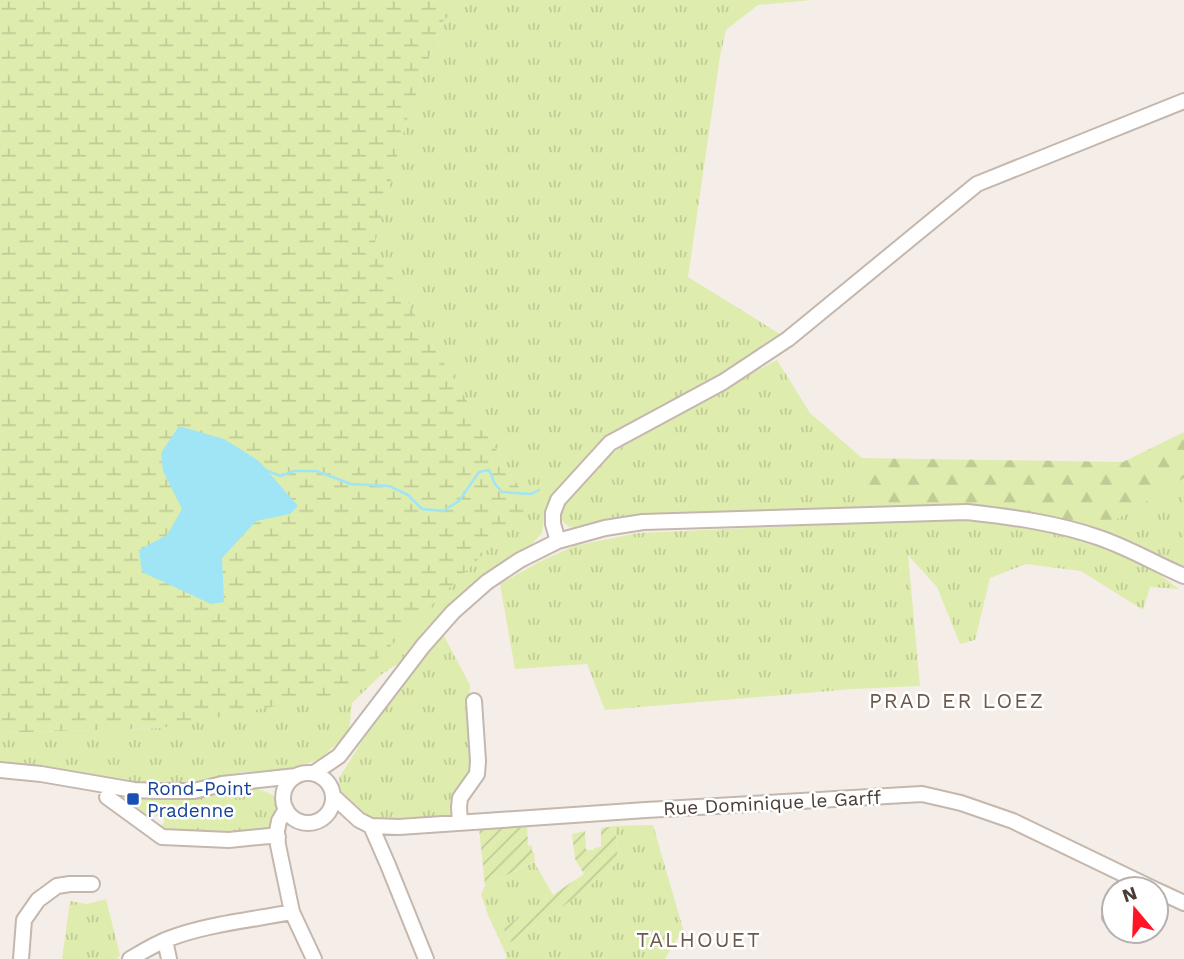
<svg xmlns="http://www.w3.org/2000/svg" width="1184" height="959" viewBox="0 0 1184 959" font-family="'Work Sans',sans-serif">
<defs>
<pattern id="grass-tufts" width="24" height="20" patternUnits="userSpaceOnUse" patternTransform="scale(1.75)"><rect width="24" height="20" fill="#deecae"/><path d="M3 7l-1-3M5 7V3M7 7l1-3M15 17l-1-3M17 17v-4M19 17l1-3" fill="none" stroke="#c0cb96"/></pattern>
<pattern id="forest-firs" width="22" height="20" patternUnits="userSpaceOnUse" patternTransform="scale(1.75)"><rect width="22" height="20" fill="#deecae"/><path d="M5 1l3.5 6h-7zM16 11l3.5 6h-7z" fill="#c0cb96"/></pattern>
<pattern id="wetland-marsh" width="20" height="14" patternUnits="userSpaceOnUse" patternTransform="scale(1.75)"><rect width="20" height="14" fill="#deecae"/><path d="M1 5h8M5 5V1M11 12h8M15 12V8" fill="none" stroke="#c0cb96"/></pattern>
<pattern id="garden-furrows" width="10" height="10" patternUnits="userSpaceOnUse" patternTransform="scale(1.75)"><rect width="10" height="10" fill="#deecae"/><path d="M-1 1l2-2M0 10L10 0M9 11l2-2" fill="none" stroke="#c0cb96"/></pattern>
</defs>
<rect width="100%" height="100%" fill="#f5eee8"/>
<path fill="url(#grass-tufts)" d="M463 0H812L758 5 726 30 720 56 688 277 788 339 610 443 545 511 542 533 526 550 484 574 436 621 402 661 382 674 352 703 349 732 320 759 297 767 271 771 243 772 187 783 160 785 0 765V733L162 728 531 507 374 247 405 126 441 24Z
M777 360 810 413 862 458 867 510 613 519 577 529 568 526 563 522 561 517V510L564 502 586 477 614 452 684 410Z
M1184 478V570L1097 531Z
M972 520 1052 531 1093 544 1151 568 1179 589 1150 587 1143 610 1081 571 1026 564 990 578 975 640 960 644 937 587 908 555 920 686 852 689 605 710 587 664 515 669 500 584 539 562 574 546 638 533 905 521Z
M443 634 470 685 469 712 474 754 471 772 456 818C433 819 395 824 374 820 361 817 346 805 340 794 338 788 339 783 339 778L374 722Z
M247 787C261 789 284 794 279 814 277 822 272 829 269 836L156 833 165 821 149 811 141 822 120 806 122 797H128L130 801 137 803V797L183 798Z
M653 825 683 929 665 959H506V954L488 915 481 894 485 886 534 862 553 895 503 928 511 942 572 900 618 862 615 826Z
M106 899 120 955 116 959H62L70 901 87 904Z"/>
<path fill="url(#forest-firs)" d="M1184 432V478L1097 531 1059 519 1018 511 969 505 867 510 862 458 1123 462Z"/>
<path fill="url(#wetland-marsh)" d="M0 0H463L441 24 405 126 374 247 531 507 343 693 162 728 0 733Z"/>
<path fill="url(#garden-furrows)" d="M527 824 528 845 532 846V851L534 852 535 861 485 886 479 828Z
M615 826 618 862 572 900 511 942 503 928 584 874 575 859 572 834 585 831 586 850H594V848L601 847V828Z"/>
<path fill="#a0e5f6" d="M179 426 224 439 259 461 298 506 290 514 256 521 222 558 224 602 211 604 142 572 139 550 167 535 182 509 163 471 161 453Z"/>
<g fill="none" stroke-linecap="round" stroke-linejoin="round">
<path stroke="#a0e5f6" stroke-width="2.5" d="M265 470 281 476 294 471H316L351 484 389 486 408 495 422 509 443 511 459 501 479 472 489 470 495 484 502 492 531 494 539 490"/>
<defs>
<path id="minor" d="M558 541 553 524V513L558 500 610 443 723 382 788 339 977 184 1184 101
M0 770 41 774 134 790 158 791H194L222 784 296 776
M314 773 339 756 423 646 453 612 487 582 520 560 558 541 605 528 643 522 967 512C1012 517 1057 523 1100 538 1129 548 1156 564 1184 576
M283 798a25 25 0 1 1 50 0a25 25 0 1 1-50 0Z
M333 796 359 820 371 826 388 865 426 959
M107 797 162 837 229 840 269 836 278 837
M286 809 279 821 277 831 278 845 292 912 314 959
M460 823 459 807 460 798 477 774 478 761 474 701
M371 826 399 827 646 810 922 794 961 803 1013 821 1154 889
M1156 890 1184 903
M1114 907 1110 917 1114 919
M165 940 169 959
M21 959 24 920 38 900 57 886 70 884H92
M130 959C142 952 155 944 168 939 207 924 251 920 292 912"/>
</defs>
<use href="#minor" stroke="#c4b7ad" stroke-width="18"/>
<use href="#minor" stroke="#fff" stroke-width="14"/>
</g>
<rect fill="#1a4fb4" stroke="#fff" stroke-width="2.5" x="126" y="792" width="14" height="14" rx="3.5"/>
<g text-anchor="middle" dominant-baseline="central" stroke-width="5" stroke-linejoin="round" paint-order="stroke">
<g font-size="19" fill="#164399" stroke="#fff" text-anchor="start">
<text x="147" y="788">Rond-Point<tspan x="147" dy="22">Pradenne</tspan></text>
</g>
<g font-size="19" fill="#493d36" stroke="#fff">
<text transform="translate(772 803) rotate(-3)">Rue Dominique le Garff</text>
</g>
<g font-size="21" letter-spacing="2" fill="#6d594c" stroke="#fff">
<text x="957" y="700">PRAD ER LOEZ</text>
<text x="699" y="939">TALHOUET</text>
</g>
</g>
<g transform="translate(1135 910) rotate(341)"><circle r="33" fill="#ffffff" stroke="#b6b1af" stroke-width="2"/>
<path d="M0-5L12 26L0 18L-12 26Z" fill="#ff1525"/>
<text y="-10" font-size="19" font-weight="bold" text-anchor="middle" fill="#493d36">N</text>
</g>
</svg>
